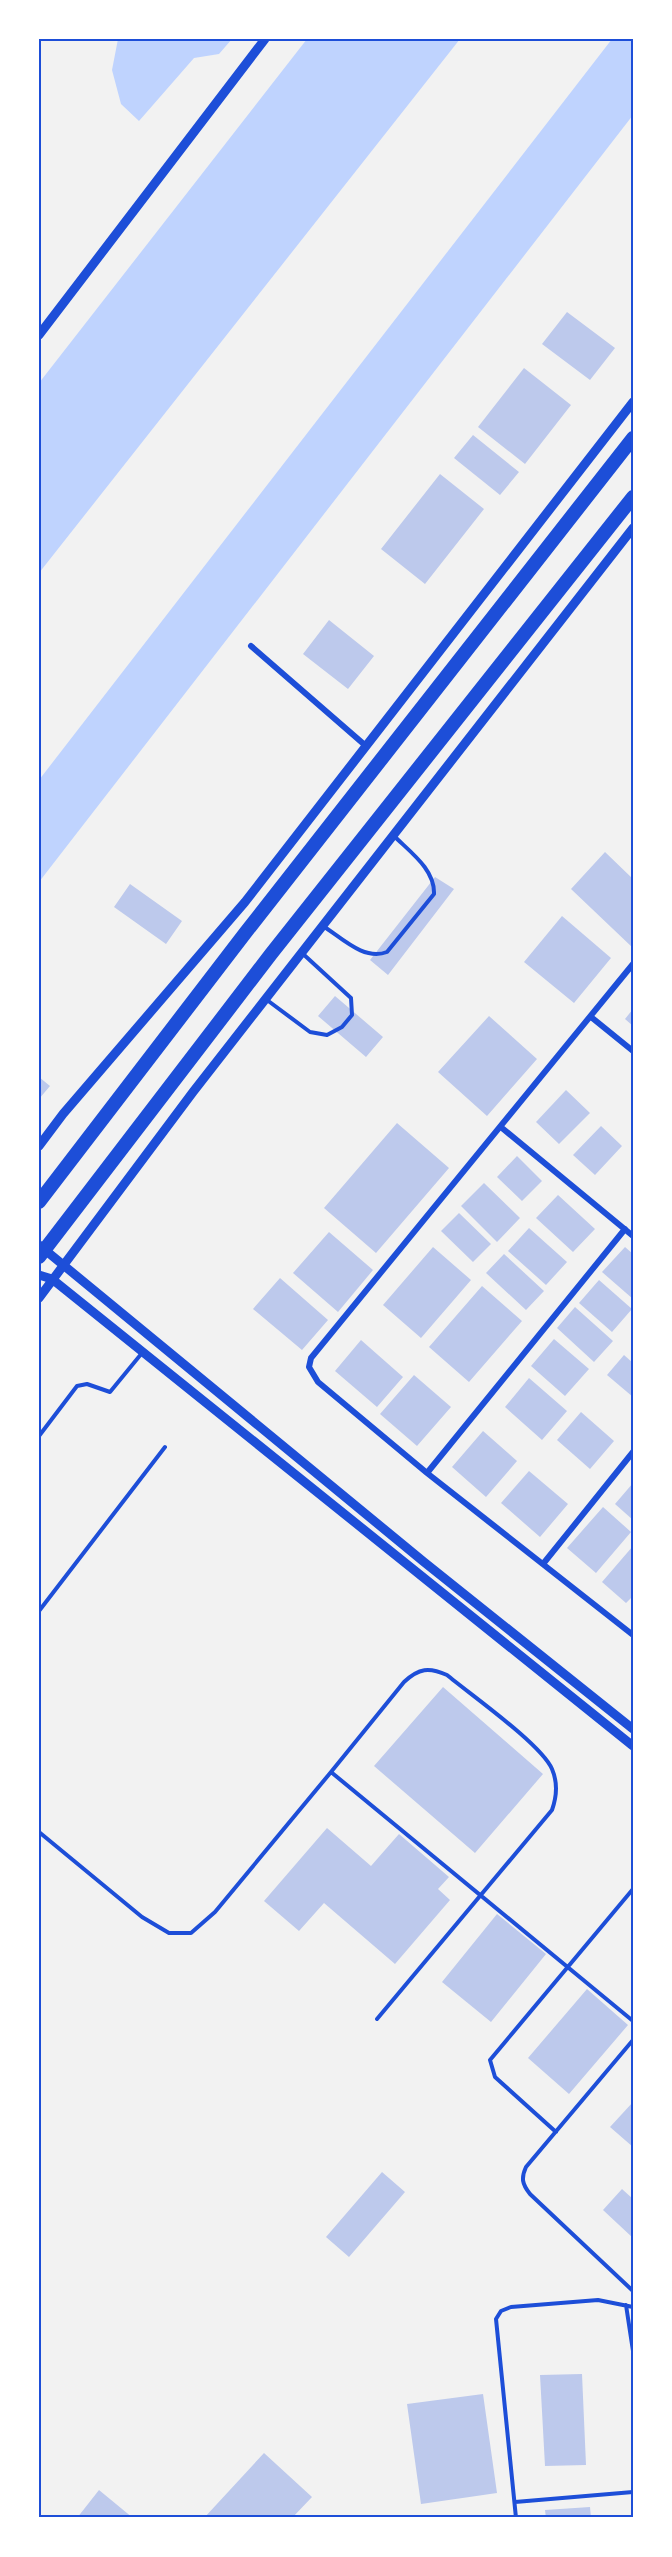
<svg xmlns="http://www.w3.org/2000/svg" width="672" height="2557" viewBox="0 0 672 2557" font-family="'Source Sans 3',sans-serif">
<rect width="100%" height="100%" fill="#f2f2f2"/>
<path fill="#bfd3fe" d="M118 39H232L219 54 194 58 139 121 121 104 112 70Z
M307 39H460L39 573V383Z
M612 39H633V115L39 882V780Z"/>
<path fill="#bdc9ec" d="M567 312 615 348 590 380 542 344Z
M524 368 571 405 525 464 478 427Z
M473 435 519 472 500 495 454 458Z
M440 474 484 509 425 584 381 549Z
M329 620 374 656 348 689 303 654Z
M605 852 633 879V948L571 889Z
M435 877 454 889 388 975 370 960Z
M130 884 182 921 166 944 114 907Z
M562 916 611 958 574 1003 524 962Z
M335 996 383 1037 366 1057 318 1016Z
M633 1009V1026L625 1019Z
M489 1016 537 1059 487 1116 438 1072Z
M39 1077 50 1086 39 1099Z
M566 1090 590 1113 559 1144 536 1122Z
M397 1123 449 1168 376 1253 324 1208Z
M601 1126 622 1146 595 1175 573 1155Z
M517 1156 542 1181 522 1201 497 1177Z
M484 1183 520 1218 497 1242 461 1206Z
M558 1195 595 1229 573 1252 536 1218Z
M459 1213 491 1244 473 1262 441 1231Z
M529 1228 567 1262 546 1285 508 1251Z
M329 1232 373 1270 338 1312 293 1273Z
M433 1247 471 1280 421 1338 383 1305Z
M625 1247 633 1254V1299L602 1272Z
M504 1254 544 1291 526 1310 486 1273Z
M280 1278 328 1320 302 1350 253 1309Z
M599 1280 632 1309 612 1332 579 1303Z
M482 1286 522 1321 469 1382 429 1347Z
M575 1307 613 1341 594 1362 557 1328Z
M554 1339 589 1369 565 1396 531 1366Z
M361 1340 403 1377 377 1407 335 1371Z
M624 1355 633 1363V1397L607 1375Z
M414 1375 451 1407 417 1446 380 1414Z
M529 1378 567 1411 542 1440 505 1407Z
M581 1412 614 1441 590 1469 557 1440Z
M483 1431 517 1461 486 1497 452 1467Z
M529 1471 568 1504 540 1537 501 1503Z
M633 1483V1520L615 1504Z
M603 1507 631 1532 596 1573 567 1548Z
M633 1546V1596L626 1603 602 1582Z
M443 1687 543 1774 475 1853 374 1766Z
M327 1828 371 1866 399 1834 449 1877 438 1889 450 1900 395 1964 324 1903 299 1931 264 1901Z
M497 1914 546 1954 491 2022 442 1982Z
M587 1989 628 2025 569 2094 528 2058Z
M633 2102V2147L610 2127Z
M382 2172 405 2192 349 2257 326 2237Z
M622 2189 633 2199V2238L603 2210Z
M582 2374 586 2465 545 2466 540 2375Z
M483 2394 497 2493 421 2504 407 2404Z
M264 2453 312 2497 292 2518H204Z
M99 2490 133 2518H77Z
M590 2507 591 2518H546L545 2510Z"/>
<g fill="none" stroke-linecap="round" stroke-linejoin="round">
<path stroke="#1d4ed8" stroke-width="4" d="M323 926C342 938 364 961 387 952L434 894C435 869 410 852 393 835
M267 1000 310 1032 327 1035 342 1027 352 1015 351 998 302 953
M39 1436 77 1386 87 1384 110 1392 142 1353
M39 1611 165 1447
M331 1772 404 1682C419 1668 429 1667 447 1675 471 1695 541 1744 552 1769 558 1783 557 1796 552 1810L377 2019
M39 1832 142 1917 169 1933H191L215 1912 331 1772 633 2021
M633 2040 526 2167C521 2178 522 2184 530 2194L633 2291
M556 2132 495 2077 490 2060 633 1889
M626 2305 633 2351
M515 2502 633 2492
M516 2518 496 2319 501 2311 511 2307 598 2300 633 2307"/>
<path stroke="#1d4ed8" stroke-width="6" d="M251 646 366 746
M633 964 311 1358 309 1367 318 1382 427 1473 633 1635
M591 1017 633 1051
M502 1128 633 1236
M427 1473 625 1229
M543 1564 633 1452"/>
<path stroke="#1d4ed8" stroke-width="9" d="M39 335 265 39
M39 1146 63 1114 245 902 633 402
M39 1245 424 1562 633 1729
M39 1275 52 1279 633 1746
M39 1298 193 1092 633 528"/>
<path stroke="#1d4ed8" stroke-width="14" d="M39 1202 246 932 633 438
M39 1257 271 954 633 497"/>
</g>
<rect width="672" height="2557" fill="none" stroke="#ffffff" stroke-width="81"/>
<rect x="40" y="40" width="592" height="2476" fill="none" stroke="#1d4ed8" stroke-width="2"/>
</svg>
